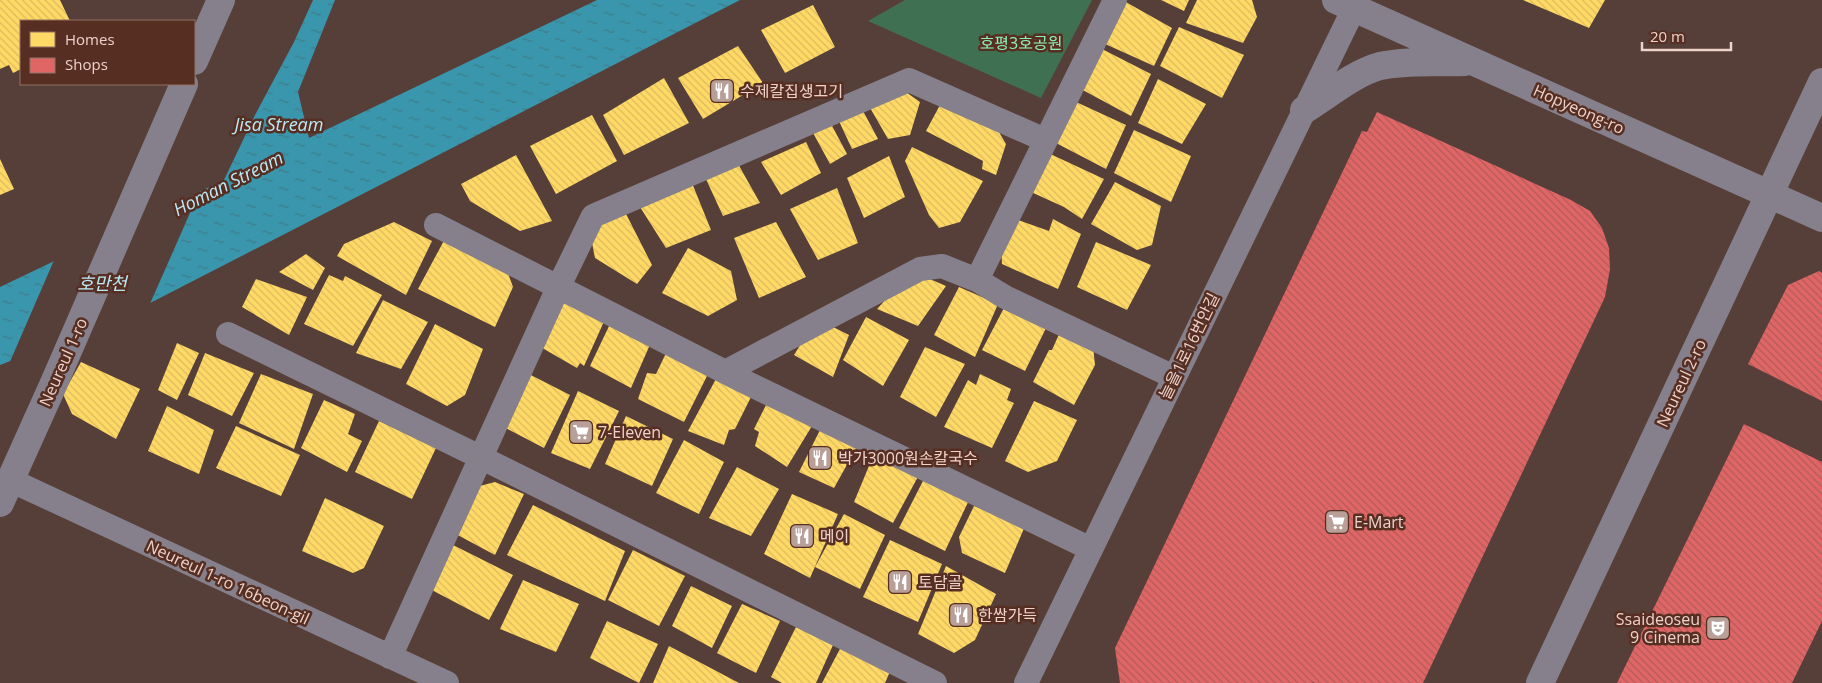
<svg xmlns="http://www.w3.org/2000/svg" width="1822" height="683" viewBox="0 0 1822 683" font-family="'Open Sans','Noto Sans KR',sans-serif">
<defs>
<pattern id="water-ripples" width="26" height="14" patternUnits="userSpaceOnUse" patternTransform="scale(1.25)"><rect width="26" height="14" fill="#3a96ac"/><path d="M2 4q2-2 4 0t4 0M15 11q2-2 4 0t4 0" fill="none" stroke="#3e7c8b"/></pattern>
<pattern id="homes-back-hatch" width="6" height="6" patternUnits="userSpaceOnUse" patternTransform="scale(1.25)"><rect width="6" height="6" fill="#ffd966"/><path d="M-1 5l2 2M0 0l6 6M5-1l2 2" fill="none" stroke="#daba5e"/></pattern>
<pattern id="shops-back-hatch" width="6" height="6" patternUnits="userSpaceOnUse" patternTransform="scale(1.25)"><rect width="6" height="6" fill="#e06666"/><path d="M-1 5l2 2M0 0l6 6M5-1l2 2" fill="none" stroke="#b25a5a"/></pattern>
</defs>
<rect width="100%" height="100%" fill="#563f39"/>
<path fill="#407052" d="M905 0H1092L1041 98 868 21Z"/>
<path fill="url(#water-ripples)" d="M313 0H335L298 92 309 138 597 0H740L119 319 0 365V287L224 180 255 115 294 42Z"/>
<path fill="#563f39" d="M201 188 149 306 119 321 9 364 55 258Z"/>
<path fill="url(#homes-back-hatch)" d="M0 0H60L70 21H21V69L13 73 9 65 0 69Z
M1161 0H1189L1184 11Z
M1197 0H1252L1257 17 1243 43 1186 23Z
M1523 0H1605L1589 28Z
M1124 1 1172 28 1154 66 1103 43Z
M813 5 835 47 785 73 761 30Z
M1179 27 1244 55 1222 98 1160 66Z
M738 46 763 83 703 119 678 78Z
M1100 48 1151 74 1131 116 1079 88Z
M664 78 689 123 624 155 603 115Z
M1158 79 1206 104 1182 144 1138 123Z
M903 90 920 102 910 135 888 139 869 106Z
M1074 101 1126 125 1106 169 1054 142Z
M940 105 993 122 1006 144 996 175 982 169 983 161 926 131Z
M862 109 878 139 852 149 838 119Z
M592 115 617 161 556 194 530 146Z
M830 122 847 154 830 164 812 131Z
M1134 130 1191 156 1171 202 1114 173Z
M806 142 821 173 781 195 761 162Z
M912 147 983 181 960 222 939 228 929 215 905 161Z
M1046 152 1104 179 1082 219 1064 207 1031 192Z
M516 155 552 221 520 231 470 201 461 184Z
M889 156 905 197 864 218 847 178Z
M0 159 14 189 0 195Z
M737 162 760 203 723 216 705 177Z
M1115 182 1161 206 1152 245 1137 250 1091 224Z
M692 183 711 230 666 248 640 207Z
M837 188 858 243 818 260 790 209Z
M623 208 652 265 637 284 595 258 590 233Z
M1015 219 1049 231 1053 219 1081 234 1058 289 1002 264 1001 247Z
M394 222 432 241 406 295 337 256 344 244Z
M776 222 806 277 759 298 734 238Z
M447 235 505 265 513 287 495 327 418 289Z
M1096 242 1151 265 1127 310 1077 287Z
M688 248 731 271 737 300 708 316 662 293Z
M306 254 325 268 313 290 279 272Z
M329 275 343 281 345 276 382 295 353 346 304 324Z
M923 276 946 286 918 326 877 309 890 295Z
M256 279 307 297 289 335 242 307Z
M959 287 998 304 975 357 934 335Z
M383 300 428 322 401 369 356 353Z
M572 300 606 317 584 366 580 363 577 368 537 345 553 308Z
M1005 306 1048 324 1025 371 982 350Z
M866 317 909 340 883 386 843 360Z
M611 322 652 340 631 388 590 366Z
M435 324 483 349 465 395 447 406 406 384Z
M827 324 849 335 833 377 794 355 807 334Z
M1060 332 1093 346 1095 365 1074 405 1033 382 1049 350H1052Z
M177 343 199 353 177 400 158 390Z
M925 347 965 364 936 417 900 397Z
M668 349 711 368 684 422 638 399 647 373 656 374Z
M205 353 254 373 232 416 188 395Z
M81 362 140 389 116 439 72 414 63 394Z
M523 371 570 395 544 448 500 425Z
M261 374 313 394 294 449 239 423Z
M980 374 1011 389 1007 400 1014 403 992 448 944 427 968 380 976 385Z
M717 377 753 393 735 429 729 430 724 445 688 431Z
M578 391 619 411 590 469 551 453Z
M324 400 355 414 348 434 362 441 347 472 301 448Z
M768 401 815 421 787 467 755 446 759 432 754 429Z
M1034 401 1077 420 1057 461 1028 472 1005 461Z
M167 406 214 430 199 474 148 451Z
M626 416 673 439 652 486 605 464Z
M379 421 436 448 412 499 355 472Z
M236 426 300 455 281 496 216 468Z
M822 426 859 443 834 488 799 472Z
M684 440 724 462 699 514 656 493Z
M874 454 920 473 893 523 854 502Z
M737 467 779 489 751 536 709 518Z
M924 479 970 498 945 551 899 528Z
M495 482 524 494 495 555 452 532 472 488Z
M792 494 838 514 810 578 764 554Z
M325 498 384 526 364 568 353 573 302 551Z
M533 505 625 551 605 601 507 555Z
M974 506 1025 526 1005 573 962 553 959 537Z
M844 514 885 535 860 589 815 567Z
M890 540 942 564 918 622 863 597Z
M449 543 513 575 489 620 426 587Z
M633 550 685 576 659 626 608 600Z
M946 566 996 594 975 640 954 653 918 634Z
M523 580 579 604 556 652 500 629Z
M691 586 732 606 712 648 672 626Z
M742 604 780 621 756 673 717 653Z
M607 621 658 644 639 683 590 658Z
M796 627 833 645 816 683H782L771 677Z
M669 646 739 683H653Z
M841 647 892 667 885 683H822Z"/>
<path fill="url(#shops-back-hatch)" d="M1377 112 1571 200 1590 211 1602 228 1609 248 1610 269 1605 297 1423 683H1315L1313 682 1312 683H1120L1115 648 1362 131 1367 132Z
M1819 271 1822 273V401L1748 364 1788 285Z
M1744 424 1822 462V621L1792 683H1617Z"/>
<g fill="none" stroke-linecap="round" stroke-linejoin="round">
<path stroke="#85808b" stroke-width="24" d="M436 225 743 381 1091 549
M977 280 1115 0
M228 334 480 457 935 683
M725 372 920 269 942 266 977 280 1005 297 1174 377
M10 480 447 683
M390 657 558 288 593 216 909 80 1045 140
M1026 683 1358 0"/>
<path stroke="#85808b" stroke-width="28" d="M1336 0 1822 218
M194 61 221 0
M1304 110C1327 96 1354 73 1380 66 1407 60 1438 63 1465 62
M0 503 54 383 184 84
M1540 683 1822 82"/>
</g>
<defs>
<symbol id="restaurant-square" viewBox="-11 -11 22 22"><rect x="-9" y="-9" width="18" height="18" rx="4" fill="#b89f97" stroke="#572e22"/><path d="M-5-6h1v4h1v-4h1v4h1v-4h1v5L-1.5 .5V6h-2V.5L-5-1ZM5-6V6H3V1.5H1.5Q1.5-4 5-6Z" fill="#fff"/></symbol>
<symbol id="supermarket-square" viewBox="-11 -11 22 22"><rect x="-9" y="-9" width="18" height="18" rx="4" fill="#b89f97" stroke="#572e22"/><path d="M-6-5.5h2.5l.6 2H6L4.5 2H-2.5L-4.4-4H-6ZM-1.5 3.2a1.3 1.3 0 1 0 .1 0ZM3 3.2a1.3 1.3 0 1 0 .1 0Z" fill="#fff"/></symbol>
<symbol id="theatre-square" viewBox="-11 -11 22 22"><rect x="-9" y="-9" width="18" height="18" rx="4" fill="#b89f97" stroke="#572e22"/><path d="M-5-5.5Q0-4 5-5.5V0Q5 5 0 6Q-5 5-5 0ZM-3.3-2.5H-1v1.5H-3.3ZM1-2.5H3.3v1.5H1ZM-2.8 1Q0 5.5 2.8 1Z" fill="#fff"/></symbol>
</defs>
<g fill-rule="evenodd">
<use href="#restaurant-square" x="708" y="77" width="28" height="28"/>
<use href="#supermarket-square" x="567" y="418" width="28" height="28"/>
<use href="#restaurant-square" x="806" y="444" width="28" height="28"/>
<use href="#supermarket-square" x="1323" y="508" width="28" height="28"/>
<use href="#restaurant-square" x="788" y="522" width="28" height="28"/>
<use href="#restaurant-square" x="886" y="568" width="28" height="28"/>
<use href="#restaurant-square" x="947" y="601" width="28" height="28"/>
<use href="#theatre-square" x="1704" y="614" width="28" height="28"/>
</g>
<g text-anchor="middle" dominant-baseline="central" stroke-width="5" stroke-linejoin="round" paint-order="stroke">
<g font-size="16" fill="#8bf2b6" stroke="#572e22">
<text x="1021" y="43">호평3호공원</text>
</g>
<g font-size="16" fill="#edd2ca" stroke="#572e22" text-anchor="start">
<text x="740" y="91">수제칼집생고기</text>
<text x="598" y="432">7-Eleven</text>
<text x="838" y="458">박가3000원손칼국수</text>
<text x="1354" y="522">E-Mart</text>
<text x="820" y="536">메이</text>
<text x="918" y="582">토담골</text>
<text x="978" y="615">한쌈가득</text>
<text x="1700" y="619" text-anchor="end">Ssaideoseu<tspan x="1700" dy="18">9 Cinema</tspan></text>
</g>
<g font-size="16" fill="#edd2ca" stroke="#572e22">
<text transform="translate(1579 109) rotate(24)">Hopyeong-ro</text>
<text transform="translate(1189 346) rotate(-64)">늘을1로16번안길</text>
<text transform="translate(63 362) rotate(-66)">Neureul 1-ro</text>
<text transform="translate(1681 383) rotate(-65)">Neureul 2-ro</text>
<text transform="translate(228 582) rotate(25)">Neureul 1-ro 16beon-gil</text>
</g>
<g font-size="18" font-style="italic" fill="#bae9f6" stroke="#572e22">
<text x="279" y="124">Jisa Stream</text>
<text transform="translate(228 183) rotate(-27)">Homan Stream</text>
<text x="102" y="283">호만천</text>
</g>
</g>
<rect x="20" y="20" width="175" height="65" fill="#572e22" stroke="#937065"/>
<rect x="30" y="32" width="25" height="15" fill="#ffd966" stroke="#937065"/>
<text x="65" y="45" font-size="15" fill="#edd2ca">Homes</text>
<rect x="30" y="58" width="25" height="15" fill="#e06666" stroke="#937065"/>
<text x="65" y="70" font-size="15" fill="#edd2ca">Shops</text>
<path d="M1642 42v8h89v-8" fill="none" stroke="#edd2ca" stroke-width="2.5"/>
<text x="1650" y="42" font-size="15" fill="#edd2ca" stroke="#572e22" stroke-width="4" paint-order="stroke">20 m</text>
</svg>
